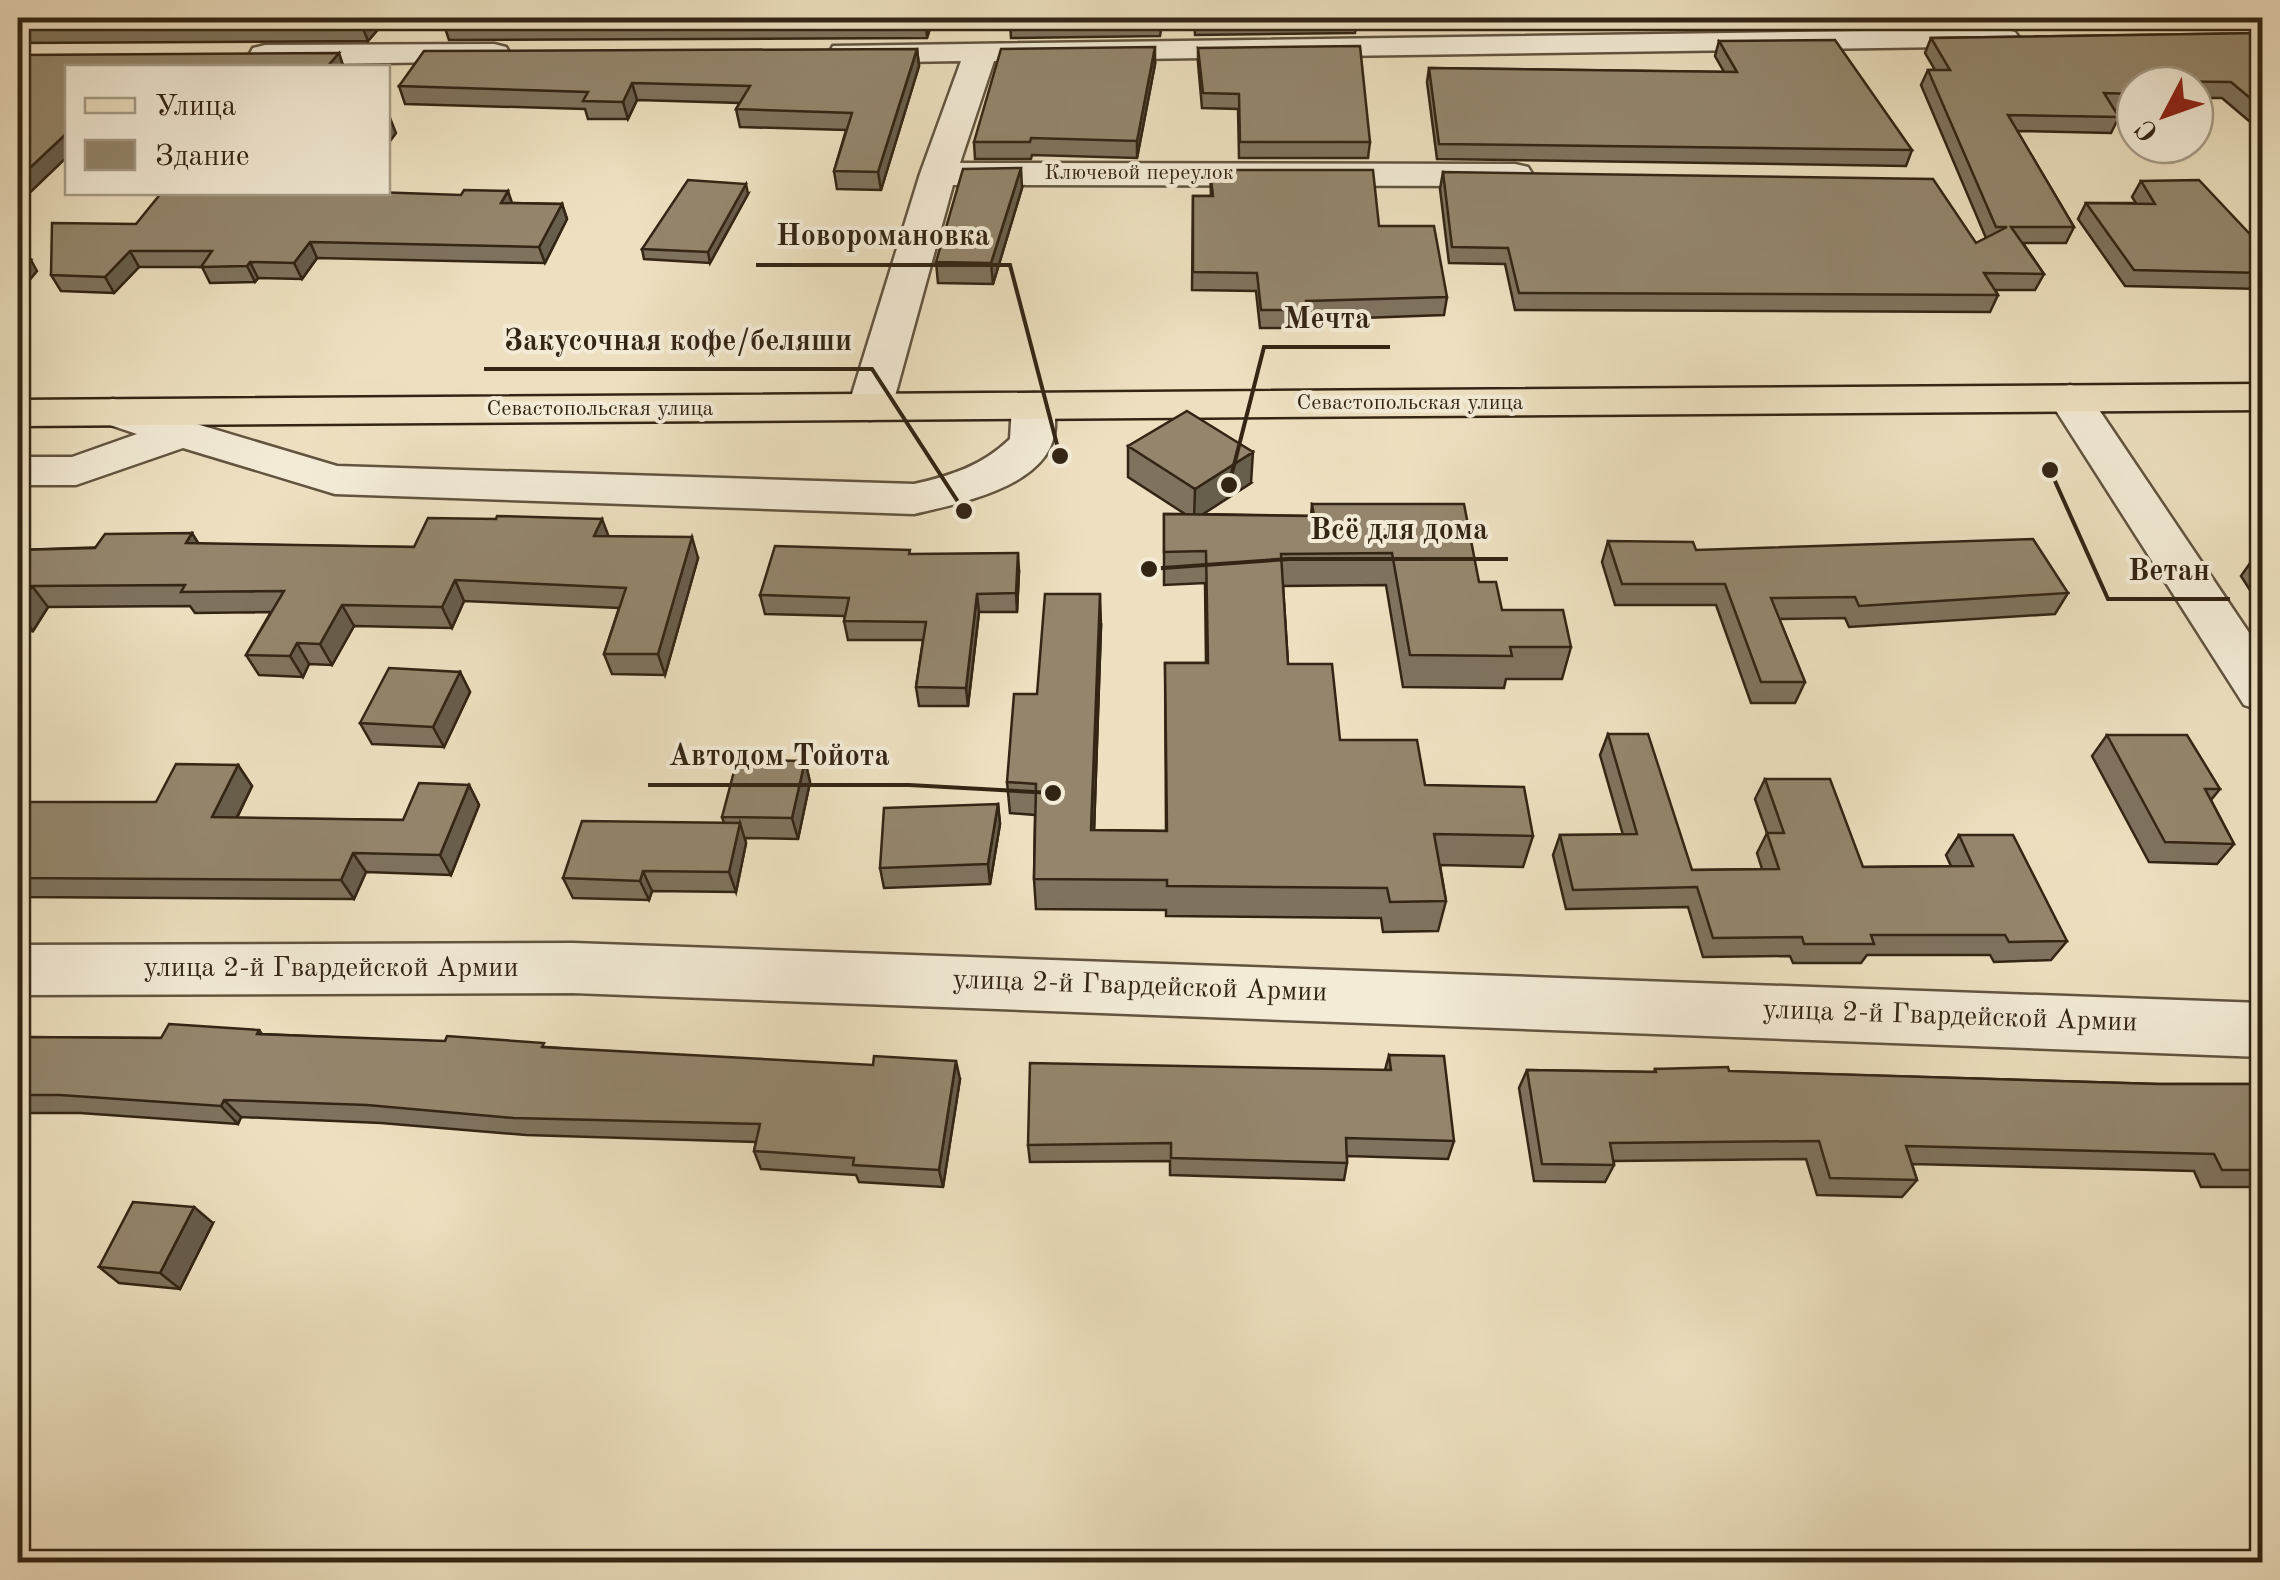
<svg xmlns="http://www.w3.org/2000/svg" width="2280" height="1580" viewBox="0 0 2280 1580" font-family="'Old Standard TT',serif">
<rect width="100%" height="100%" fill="#ede0c0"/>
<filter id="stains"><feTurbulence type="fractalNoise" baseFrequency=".002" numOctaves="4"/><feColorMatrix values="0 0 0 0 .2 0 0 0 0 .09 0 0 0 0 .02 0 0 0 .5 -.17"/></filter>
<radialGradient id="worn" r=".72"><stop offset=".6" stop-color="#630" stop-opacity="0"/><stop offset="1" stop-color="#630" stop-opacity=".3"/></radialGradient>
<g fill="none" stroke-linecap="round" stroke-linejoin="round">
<defs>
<path id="minor" d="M2004 29 2015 32 2020 39 2015 46 994 61 960 163 1515 164 1528 167 1533 175 1528 183 1515 186 953 185 892 407 885 416 870 420 855 416 848 407 920 174 961 61 845 63 833 60 829 53 833 46Z
M494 44 506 47 510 54 506 61 265 65 253 62 249 55 253 48 265 45Z
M2070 385 2085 389 2262 652V711L2244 705 2048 398 2055 389Z
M1034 393 1049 397C1056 407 1055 415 1055 427 1053 486 959 503 914 514L335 494 183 448 76 485H18V457H72L137 434 98 421 91 412 98 403 113 399 337 466 914 484C950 476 982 466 1010 439L1012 406 1019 397Z
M573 943 2262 1003V1057L573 993 18 995V945Z"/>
<path id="major" d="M2262 384V410L18 426V400Z"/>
</defs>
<use href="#minor" stroke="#62543f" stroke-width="5"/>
<use href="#major" stroke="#332514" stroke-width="5"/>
<use href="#minor" fill="#f3ebd6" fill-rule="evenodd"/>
<use href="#major" fill="#ede0c0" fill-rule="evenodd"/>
</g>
<path fill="#7f735e" stroke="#332514" stroke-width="2.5" d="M18 18H388L368 41 18 43Z
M450 18H1163L1160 36 1011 38 1010 22H932L927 38 449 40 444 25Z
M1194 18H1357L1355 33 1195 35Z
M1693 18H1815L1812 27 1699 29Z
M1905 18H2262V22L1910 26Z
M2262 33V132L2222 98H2195V85H2135V110H2115L2119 117 2111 133 2017 131 2074 227 2066 243H2023L2044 274 2035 290H1995L1998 295 1990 312 1515 310 1505 264 1449 263 1440 189 1443 172 1976 243 1986 238 1921 85 1928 70H1935L1925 53 1931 38Z
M1719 41 1912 150 1906 166 1437 159 1427 82 1429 68 1724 72 1715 56Z
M1198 48 1370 142 1368 158H1239L1238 109 1202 108 1198 63Z
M917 49 919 66 881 190 837 189 834 171 846 130 740 127 736 109 740 103 637 100 628 119H588L585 109 405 104 399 86Z
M1155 64 1137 158 1032 155 1031 159H975L974 142Z
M1210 170 1379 226 1447 297 1444 315 1306 320V328H1260L1256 291 1192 290 1193 196H1211Z
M2141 181 2262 247V289L2125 286 2078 219 2086 203H2136L2132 197Z
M1022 188 993 284 938 283 936 262Z
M748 194 710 263 644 259 642 249Z
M512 203 562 204 567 219 545 263 317 258 302 279 258 278 255 282 210 283 202 267H139L114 293 61 291 51 275 136 224Z
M1128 446 1251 483 1202 514 1311 516 1312 504 1479 582 1502 610 1571 647 1562 679H1506L1504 688 1403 687 1386 585 1283 586 1288 664 1340 740 1425 785 1533 836 1523 867 1440 865 1446 901 1438 931 1383 932 1381 918 1166 916V910L1036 909 1034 879 1035 815 1010 813 1007 782 1037 694 1101 626 1094 830 1166 831 1165 663H1206L1205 583 1164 585V514H1185L1128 477Z
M608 537 698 558 665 675 612 674 604 654 619 608 464 601 452 628 354 626 332 665 309 664 303 677 259 675 246 655 271 612 195 613 190 606 48 607 33 631H18V550L198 544 414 547Z
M1608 541 1696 550 2068 593 2055 614 1849 627 1845 618 1779 619 1805 682 1795 703H1751L1716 605H1615L1602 562Z
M2262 546V609L2241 576Z
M910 554 1019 571 1017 612H979L968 706H919L916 687 923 640H848L844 621 845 616 765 614 760 595Z
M460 672 470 692 444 747 372 744 360 723Z
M1608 734 1692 870 1762 869 1757 853 1767 833 1755 799 1765 779 1863 867 1951 866 1946 855 1959 835 2067 941 2051 960 1994 962 1990 955H1867L1861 963H1793L1790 956 1703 957 1688 907 1566 909 1553 855 1560 835H1623L1600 755Z
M2107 735 2220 789 2211 800 2234 844 2217 864 2149 862 2092 756Z
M805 761 810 782 798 839 745 838 746 843 736 892 652 891 649 900 573 898 563 878 724 823 722 817Z
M238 765 252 786 237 818 403 820 469 785 479 805 451 875 366 872 354 899 18 897V814L156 802Z
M998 804 1000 824 990 884 884 888 880 868Z
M259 1030 262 1034 546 1047 960 1079 943 1187 859 1182 856 1175 761 1169 754 1151 756 1142 526 1135 381 1123 241 1117 238 1124 80 1113H18V1037L161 1038Z
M1389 1055 1454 1141 1448 1159 1347 1156V1163L1344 1180 1170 1175V1161L1030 1162 1028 1145 1385 1070Z
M1655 1069 2158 1084H2262V1187H2201L2194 1171 1912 1164 1917 1180 1902 1197 1817 1195 1806 1159 1614 1161V1165L1605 1182 1534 1181 1519 1088 1527 1070 1654 1072Z
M213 1223 180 1289 119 1283 99 1267Z"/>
<path fill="#685e4c" stroke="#332514" stroke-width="2.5" d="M370 18H388L368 41 362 26Z
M928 18H932V22L927 38 926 23Z
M1155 47V64L1137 158V141Z
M917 49 919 66 881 190 878 172Z
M339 53 344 68H326Z
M632 83 637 100 628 119 623 102Z
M390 118 396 133 388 144V121Z
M68 132V156L18 204V179Z
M1021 168 1022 188 993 284 991 263Z
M746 184 748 194 710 263 708 252Z
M508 191 513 206 501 203Z
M562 204 567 219 545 263 539 247Z
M310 242 317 258 302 279 294 263Z
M130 251 139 267 114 293 105 277Z
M31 260 37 271 18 294V276Z
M250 262 258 278 255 282 247 266Z
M1253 452 1251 483 1194 520 1195 489Z
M602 519 610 540 594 536Z
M192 533 205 554 186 543Z
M692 537 698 558 665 675 658 654Z
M1018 553 1019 571 1017 612 1016 593Z
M455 580 464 601 452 628 442 607Z
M32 586 48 607 33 631 18 610Z
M977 594 979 612 968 706 966 688Z
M1100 594 1101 626 1093 861 1091 830Z
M342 605 354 626 332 665 320 644Z
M297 643 309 664 303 677 290 656Z
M460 672 470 692 444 747 433 727Z
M805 761 810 782 798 839 792 818Z
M238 765 252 786 227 837 212 817Z
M469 785 479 805 451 875 440 855Z
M998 804 1000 824 990 884 988 864Z
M740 823 746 843 736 892 729 872Z
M353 853 366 872 354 899 341 880Z
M643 871 652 891 649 900 640 881Z
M956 1061 960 1079 943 1187 939 1170Z
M224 1100 241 1117 238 1124 221 1106Z
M194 1207 213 1223 180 1289 160 1273Z"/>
<path fill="#94866d" stroke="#332514" stroke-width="2.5" d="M18 18H370L362 26 18 27Z
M450 18H928L926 23 444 25Z
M1012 18H1161L1160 21 1010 23Z
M2262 33V108L2231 82 2140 81 2143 85H2135V94L2104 93 2119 117 2008 115 2074 227H2011L2044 274 1984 273 1998 295 1519 293 1508 248 1452 247 1443 172 1933 179 1976 243 2007 227H1996L1928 70H1950L1931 38Z
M1835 40 1912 150 1439 144 1429 68 1737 72 1719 41Z
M1360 46 1370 142H1240L1239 94 1203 93 1198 48Z
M1155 47 1137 141 1031 138 1030 142H974L1001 49Z
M917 49 878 172 834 171 852 113 736 109 750 86 632 83 623 102 583 101 588 92 399 86 424 51Z
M339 53 326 68H68V132L18 179V55Z
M1021 168 991 263 936 262 963 169Z
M1210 170H1373L1379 226H1434L1447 297 1306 301 1307 310H1261L1257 273 1193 272V196H1213Z
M688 180 746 184 708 252 642 249Z
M2199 180 2262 247V273L2134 270 2086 203 2155 204 2141 181Z
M464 190 508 191 501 203 562 204 539 247 310 242 294 263 250 262 247 266 201 267 212 251H130L105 277 51 275 52 223 136 224 162 192H374L461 195Z
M18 260H31L18 276Z
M1187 411 1253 452 1195 489 1128 446Z
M1312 504H1464L1479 582H1496L1502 610H1563L1571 647H1510L1512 656 1410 655 1392 553 1281 554 1288 664H1332L1340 740H1417L1425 785 1524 787 1533 836 1434 834 1446 901 1390 902 1387 888 1167 886V880L1034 879 1036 784 1007 782 1014 694H1037L1045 594H1100L1091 830 1167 831 1165 663H1208L1206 551 1164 552V514L1314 516Z
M497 516 602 519 594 536 692 537 658 654H604L626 588 455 580 442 607 342 605 320 644 297 643 290 656 246 655 284 591 181 592 185 585 32 586 18 609V550L95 548 105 534 192 533 186 543 414 547 428 518 496 519Z
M2033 539 2068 593 1859 606 1855 597 1771 598 1805 682H1761L1725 584H1622L1608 541 1693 542 1696 550Z
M775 546 910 550 909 554 1018 553 1016 593 977 594 966 688 916 687 926 622 844 621 849 598 760 595Z
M389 668 460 672 433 727 360 723Z
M1608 734H1648L1692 870 1779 869 1767 833H1784L1765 779H1830L1863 867 1973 866 1959 835H2013L2067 941 2009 942 2005 935H1871L1874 944H1804L1802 937 1713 938 1697 887 1573 890 1560 835 1637 834Z
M2107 735H2187L2220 789H2205L2234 844 2165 842Z
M737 760 805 761 792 818 722 817Z
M176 764 238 765 212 817 403 820 419 783 469 785 440 855 353 853 341 880 18 878V814L25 802H156Z
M998 804 988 864 880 868 884 808Z
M582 821 740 823 729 872 643 871 640 881 563 878Z
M169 1024 259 1030 257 1034 445 1041 447 1036 544 1043 542 1047 873 1065 874 1056 956 1061 939 1170 853 1165 854 1158 754 1151 760 1124 514 1118 367 1105 224 1100 221 1106 60 1095H18V1037L161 1038Z
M1389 1055 1444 1056 1454 1141 1346 1138 1347 1163 1171 1158V1143L1028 1145 1030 1063 1391 1070Z
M1728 1067 1729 1071 2158 1084H2262V1170H2222L2214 1154 1906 1146 1917 1180 1830 1178 1819 1141 1610 1143 1614 1165 1542 1164 1527 1070 1656 1072 1655 1069Z
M133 1202 194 1207 160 1273 99 1267Z"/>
<g text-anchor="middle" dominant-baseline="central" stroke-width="8" stroke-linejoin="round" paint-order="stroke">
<g font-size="22" fill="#332514" stroke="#f3ebd6">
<text x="1139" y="173">Ключевой переулок</text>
<text x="1410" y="403">Севастопольская улица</text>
<text x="600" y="409">Севастопольская улица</text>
</g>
<g font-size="28" fill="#332514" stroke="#f3ebd6">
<text x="331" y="969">улица 2-й Гвардейской Армии</text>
<text transform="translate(1140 987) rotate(2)">улица 2-й Гвардейской Армии</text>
<text transform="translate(1950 1017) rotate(2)">улица 2-й Гвардейской Армии</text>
</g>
</g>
<path fill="none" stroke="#332514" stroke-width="4" d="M1060 456L1010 265H756M1229 485L1264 347H1390M964 511L872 369H484M1149 569L1289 559H1508M2050 470L2108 599H2230M1053 793L909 785H648"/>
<g fill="#332514" stroke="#f3ebd6" stroke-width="4">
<circle cx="1060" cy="456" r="10"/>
<circle cx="1229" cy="485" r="10"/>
<circle cx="964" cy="511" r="10"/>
<circle cx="1149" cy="569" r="10"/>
<circle cx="2050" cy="470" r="10"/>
<circle cx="1053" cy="793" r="10"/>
</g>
<g font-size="30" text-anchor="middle" font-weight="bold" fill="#332514" stroke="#f3ebd6" stroke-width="8" stroke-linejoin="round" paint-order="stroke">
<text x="883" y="245">Новоромановка</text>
<text x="1327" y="328">Мечта</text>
<text x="678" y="350">Закусочная кофе/беляши</text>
<text x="1399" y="539">Всё для дома</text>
<text x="2169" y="580">Ветан</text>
<text x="779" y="765">Автодом Тойота</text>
</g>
<rect width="2280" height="1580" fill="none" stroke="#ede0c0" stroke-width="60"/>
<rect x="20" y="20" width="2240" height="1540" fill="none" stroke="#332514" stroke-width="5"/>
<rect x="30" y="30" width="2220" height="1520" fill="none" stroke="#332514" stroke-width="2.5"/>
<rect x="65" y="65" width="325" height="130" fill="#f3ebd6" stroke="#a69c88" stroke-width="2.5"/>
<rect x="85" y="98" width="50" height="15" fill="#ede0c0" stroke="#a69c88" stroke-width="2.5"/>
<text x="155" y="115" font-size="30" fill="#332514">Улица</text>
<rect x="85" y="140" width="50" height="30" fill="#94866d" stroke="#a69c88" stroke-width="2.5"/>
<text x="155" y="165" font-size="30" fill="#332514">Здание</text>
<g transform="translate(2165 115) rotate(229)"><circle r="48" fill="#f3ebd6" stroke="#a69c88" stroke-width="2.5"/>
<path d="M0-8L18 38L0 25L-18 38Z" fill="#8f2418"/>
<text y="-15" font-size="28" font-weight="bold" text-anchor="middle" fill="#332514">С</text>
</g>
<rect width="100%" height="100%" filter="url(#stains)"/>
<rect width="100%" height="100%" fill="url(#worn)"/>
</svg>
